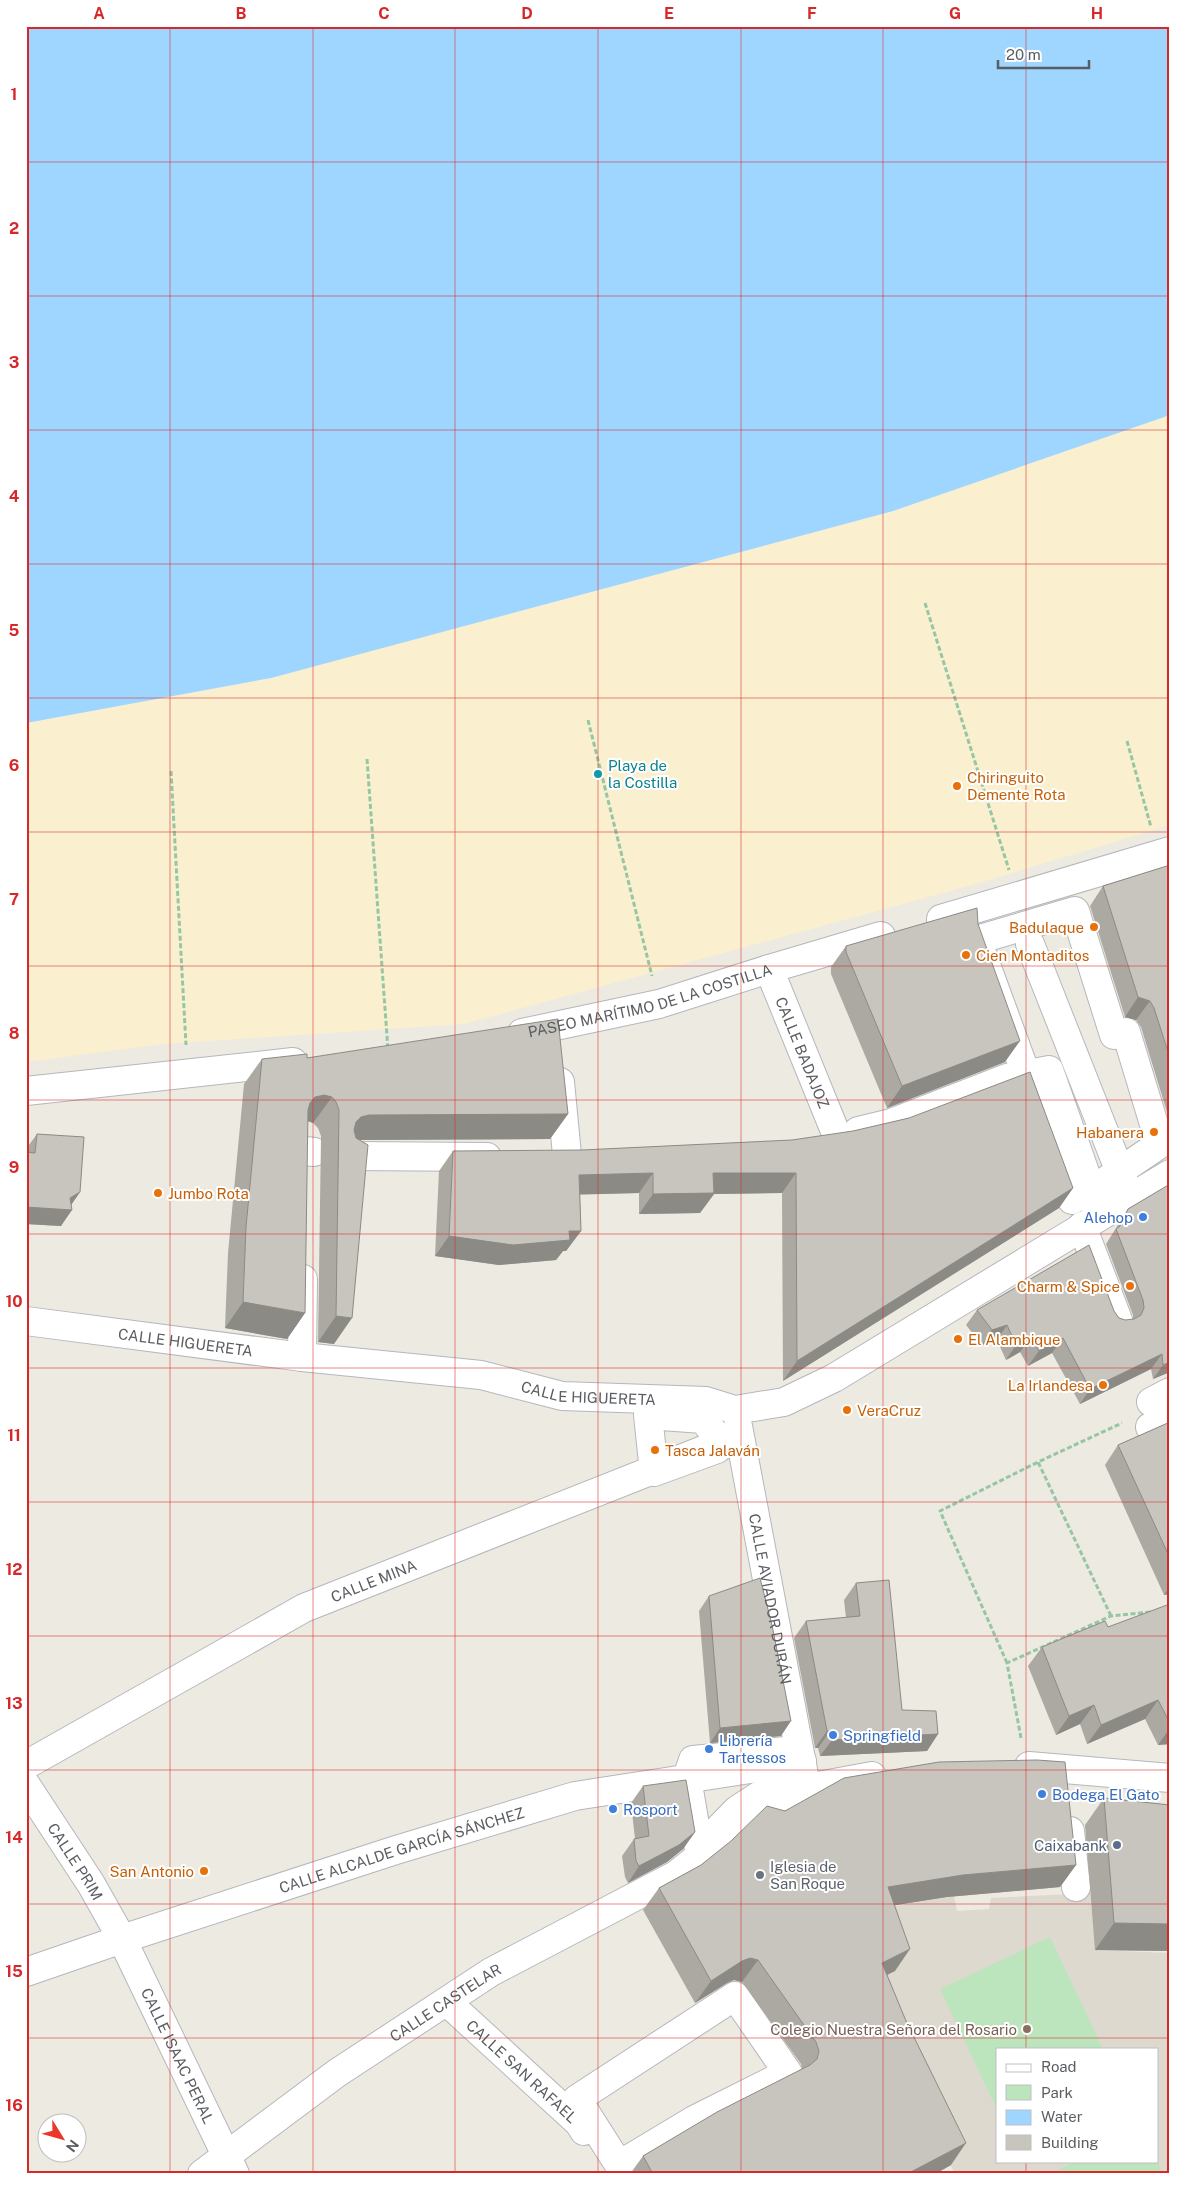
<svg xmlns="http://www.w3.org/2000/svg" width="1196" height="2200" viewBox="0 0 1196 2200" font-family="'Public Sans',sans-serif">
<rect width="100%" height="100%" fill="#edeae1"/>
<path fill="#ddd9cf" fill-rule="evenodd" d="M1090 1893 1096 1950 1170 1953V2174H955L891 2043 866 1985 878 1909 954 1896 957 1911 989 1909 991 1898ZM997 2049H1157V2161H997Z"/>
<path fill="#bde5bd" d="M1050 1937 1103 2049H997V2110L940 1989Z
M1076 2161H1157L1163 2174H1050Z"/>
<path fill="#faf0cf" d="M1170 415V825L979 883 464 1024 163 1044 26 1062V723L271 678 893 511Z"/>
<path fill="#9fd6ff" d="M26 26H1170V415L893 511 271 678 26 723Z"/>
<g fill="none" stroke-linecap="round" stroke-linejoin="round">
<defs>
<g id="minor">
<path d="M1075 911 1114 1035 1126 1032 1160 1144 1092 1190 1072 1200 977 940Z"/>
<path d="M941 919 1170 851"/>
<path d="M1030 944 1126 1187"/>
<path id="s1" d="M769 969 837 1136"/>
<path id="s2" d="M522 1033 659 1004 769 969 881 936"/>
<path d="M560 1082 567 1155"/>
<path d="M26 1091 293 1062"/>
<path d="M858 1131 891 1123 1007 1078 1049 1070 1100 1215"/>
<path d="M305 1151 314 1152"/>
<path d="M351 1156 487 1157"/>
<path d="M1082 1226 1118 1320"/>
<path id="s3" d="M26 1321 302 1357 481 1375 562 1396 706 1401 735 1410 784 1402 834 1378 1170 1174"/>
<path d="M302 1357 303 1279"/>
<path d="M1151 1402 1170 1392"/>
<path d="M648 1415 703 1419 714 1433 717 1449 654 1472Z"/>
<path id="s4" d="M738 1426 805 1780"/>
<path d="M1150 1427 1170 1418"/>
<path d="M786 1751 794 1754 799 1785 760 1795 737 1810 699 1849 687 1778 693 1760Z"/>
<path id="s5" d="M26 1765 304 1608 716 1445 741 1443"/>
<path d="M1029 1766 1170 1778"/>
<path id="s6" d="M26 1785 91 1884 122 1939 235 2174"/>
<path d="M1070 1831 1076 1887"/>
<path id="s7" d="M26 1972 122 1939 396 1850 575 1796 802 1761"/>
<path d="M735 1996 788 2073 694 2120 619 2165 577 2099Z"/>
<path id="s8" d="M447 2002 579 2123 584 2131"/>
<path id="s9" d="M202 2174 337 2073 491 1972 676 1875 706 1851 736 1820 763 1803 807 1788 872 1776"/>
</g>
</defs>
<use href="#minor" stroke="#b4b7bc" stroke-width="30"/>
<path stroke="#96c6a3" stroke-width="3" stroke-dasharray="5 2.5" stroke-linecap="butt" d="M925 603 1009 870
M588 720 652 976
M1127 741 1151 827
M367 759 388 1050
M171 771 186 1045
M1111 1616 1038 1462 1122 1423
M1007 1663 940 1511 1038 1462
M1021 1738 1007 1663 1111 1616 1151 1612"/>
<use href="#minor" stroke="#fff" stroke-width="28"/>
</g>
<path fill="#aca9a3" d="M1170 865V1122L1141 1027 1136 1020 1125 1017 1090 906 1103 886Z
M978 924 1005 1062 887 1108 831 974V967L846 946Z
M307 1058 568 1114 550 1139 359 1140 334 1344 318 1342 321 1136 318 1128 313 1123 307 1121 305 1313 287 1339 225 1328 228 1253 244 1084 262 1059Z
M37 1134 80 1192 71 1205 61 1226 26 1224V1149Z
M453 1151 1073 1188 1059 1208 783 1381 782 1193 714 1194 700 1213 639 1214V1193L580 1194 581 1231 566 1251H563L556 1260 499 1265 435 1256 439 1171Z
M1170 1184V1372L1153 1379 1151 1369 1080 1404 1052 1353 1028 1366 1020 1352 1006 1360 997 1340 982 1345 966 1325 977 1310 1114 1311 1119 1318 1125 1320H1133V1315L1106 1244 1128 1209Z
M1170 1422V1594L1164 1595 1105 1465 1118 1445Z
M856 1583 902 1710 938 1734 927 1751 820 1756 818 1748H815L794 1638 806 1621 846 1618 844 1600Z
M709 1596 781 1736 710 1743 699 1611Z
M1170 1607V1744L1158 1745 1145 1719 1087 1744 1080 1724 1056 1735 1028 1666 1042 1647 1108 1627Z
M643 1786 695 1832 683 1849 667 1862 628 1883 625 1877 622 1856 634 1839H635L631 1803Z
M1104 1798 1170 1805V1951L1095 1950 1085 1825Z
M785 1811 1076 1865 1060 1887 947 1897 894 1905 895 1971 887 1975 951 2165 935 2174H630L643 2156 802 2069 801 2064 742 1982 734 1980 727 1983 695 2003 643 1910 659 1888 701 1865Z"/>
<path fill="#8c8a85" d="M1138 997 1150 1001 1136 1020 1125 1017Z
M1020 1041 1005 1062 887 1108 902 1086Z
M324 1095 332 1097 313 1123 306 1120 297 1123 310 1103 315 1097Z
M568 1114 550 1139 350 1140 343 1143 338 1148 356 1122 361 1117 369 1115Z
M653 1173 639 1193 565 1195 579 1175Z
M713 1173H796L782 1193 714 1194 700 1213 639 1214 653 1194Z
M1073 1188 1059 1208 783 1381 797 1361Z
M80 1192 69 1208 72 1210 61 1226 26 1224V1207L70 1198Z
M569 1231H581L566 1251H563L556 1260 499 1265 435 1256 449 1236Z
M243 1302 305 1313 287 1339 225 1328Z
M336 1316 352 1318 334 1344 318 1342Z
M1007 1325 997 1340 982 1345 992 1330Z
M1031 1337 1020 1352 1006 1360 1016 1345Z
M1063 1338 1052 1353 1028 1366 1039 1351Z
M1162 1354 1151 1369 1080 1404 1090 1389Z
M1170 1362V1372L1153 1379 1163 1365Z
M1170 1586V1594L1164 1595Z
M1158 1700 1145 1719 1087 1744 1101 1725Z
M1094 1705 1080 1724 1056 1735 1069 1716Z
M791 1721 781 1736 710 1743 720 1728Z
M1170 1728V1744L1158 1745Z
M827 1731H830L818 1748H815Z
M938 1734 927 1751 820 1756 832 1740Z
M695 1832 683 1849 667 1862 628 1883 639 1866Z
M1076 1865 1060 1887 947 1897 872 1909 888 1887 963 1875Z
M1114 1923 1170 1924V1951L1095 1950Z
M910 1949 895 1971 866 1985 882 1963Z
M750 1958 758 1960 742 1982 734 1980 727 1983 695 2003 711 1981 742 1961Z
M966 2143 951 2165 935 2174H907Z"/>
<path fill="#c8c5be" stroke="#8c8a85" d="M1170 865V1058L1154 1008 1150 1001 1138 997 1103 886Z
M977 908 978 924 1020 1041 902 1086 846 952V946Z
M558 1019 568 1114 369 1115 361 1117 356 1122 354 1130 356 1138 368 1145 352 1318 336 1316 339 1110 336 1102 332 1097 324 1095 315 1097 310 1103 308 1110 305 1313 243 1302 246 1227 262 1059 307 1054V1058Z
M1030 1072 1073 1188 797 1361 796 1173H713L714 1193 653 1194V1173L579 1175 581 1231H569L570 1240 513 1245 449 1236 453 1151 582 1150 792 1140 853 1131 909 1118Z
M37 1134 84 1137 80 1192 70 1198 72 1210 26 1207V1152L35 1153Z
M1170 1184V1362L1163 1365 1162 1354 1090 1389 1063 1338 1039 1351 1031 1337 1016 1345 1007 1325 992 1330 977 1310 1089 1245 1114 1311 1119 1318 1125 1320 1134 1319 1141 1315 1144 1308 1143 1300 1116 1229 1120 1226 1128 1209Z
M1170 1422V1558L1118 1445Z
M760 1578 772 1625 791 1721 720 1728 709 1596Z
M889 1580 902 1710 936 1711 938 1734 832 1740 830 1731H827L806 1621 860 1616 856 1583Z
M1167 1605 1170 1607V1723L1158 1700 1101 1725 1094 1705 1069 1716 1042 1647 1105 1621 1108 1627Z
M1037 1760 1065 1762 1076 1865 963 1875 888 1887 910 1949 882 1963 906 2021 966 2143 907 2174H653L643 2156 717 2112 810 2065 817 2059 819 2051 816 2042 758 1960 750 1958 742 1961 711 1981 659 1888 701 1865 731 1841 767 1806 785 1811 844 1778 939 1762Z
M686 1780 695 1832 679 1845 639 1866 636 1861 634 1839 649 1836 643 1786Z
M1104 1798 1170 1805V1924L1114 1923Z"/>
<path fill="none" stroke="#d62828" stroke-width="1" stroke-opacity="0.55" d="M170 26V2174M313 26V2174M455 26V2174M598 26V2174M741 26V2174M883 26V2174M1026 26V2049M26 162H1170M26 296H1170M26 430H1170M26 564H1170M26 698H1170M26 832H1170M26 966H1170M26 1100H1170M26 1234H1170M26 1368H1170M26 1502H1170M26 1636H1170M26 1770H1170M26 1904H1170M26 2038H1170M1026 2161V2174"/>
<circle fill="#0f9aa8" stroke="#fff" stroke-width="2" cx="598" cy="774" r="5"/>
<g fill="#e8710a" stroke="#fff" stroke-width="2">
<circle cx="957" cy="786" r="5"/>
<circle cx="1094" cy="927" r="5"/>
<circle cx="966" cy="955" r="5"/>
<circle cx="1154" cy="1132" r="5"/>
<circle cx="158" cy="1193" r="5"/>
<circle cx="1130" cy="1286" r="5"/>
<circle cx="958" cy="1339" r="5"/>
<circle cx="1103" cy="1385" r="5"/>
<circle cx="847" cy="1410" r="5"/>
<circle cx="655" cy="1450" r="5"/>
<circle cx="204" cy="1871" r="5"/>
</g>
<g fill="#3f7fe0" stroke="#fff" stroke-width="2">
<circle cx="1143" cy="1217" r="5"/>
<circle cx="833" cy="1735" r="5"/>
<circle cx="709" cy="1749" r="5"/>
<circle cx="1042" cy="1794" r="5"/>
<circle cx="613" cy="1809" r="5"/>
</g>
<circle fill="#5c6f8a" stroke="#fff" stroke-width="2" cx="1117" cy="1845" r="5"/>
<circle fill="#6b7280" stroke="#fff" stroke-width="2" cx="760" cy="1875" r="5"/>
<circle fill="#8d6e63" stroke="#fff" stroke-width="2" cx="1027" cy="2029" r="5"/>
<g text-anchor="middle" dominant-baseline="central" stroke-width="4" stroke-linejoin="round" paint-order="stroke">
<g font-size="15" fill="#0d838f" stroke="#fff" text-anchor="start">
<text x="608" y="765">Playa de<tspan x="608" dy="17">la Costilla</tspan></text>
</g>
<g font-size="15" fill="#c56008" stroke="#fff" text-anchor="start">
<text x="967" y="777">Chiringuito<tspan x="967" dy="17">Demente Rota</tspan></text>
<text x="1084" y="927" text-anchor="end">Badulaque</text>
<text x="976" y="955">Cien Montaditos</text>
<text x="1144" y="1132" text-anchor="end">Habanera</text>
<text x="168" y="1193">Jumbo Rota</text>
<text x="1120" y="1286" text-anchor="end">Charm &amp; Spice</text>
<text x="968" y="1339">El Alambique</text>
<text x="1093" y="1385" text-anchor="end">La Irlandesa</text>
<text x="857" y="1410">VeraCruz</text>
<text x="665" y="1450">Tasca Jalaván</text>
<text x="194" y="1871" text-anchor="end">San Antonio</text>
</g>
<g font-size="15" fill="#5a5e62" stroke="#fff">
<text stroke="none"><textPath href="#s2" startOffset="132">PASEO MARÍTIMO DE LA COSTILLA</textPath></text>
<text stroke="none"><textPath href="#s1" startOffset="90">CALLE BADAJOZ</textPath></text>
<text stroke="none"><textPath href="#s3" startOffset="161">CALLE HIGUERETA</textPath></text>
<text stroke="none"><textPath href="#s3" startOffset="568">CALLE HIGUERETA</textPath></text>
<text stroke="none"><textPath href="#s5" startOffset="394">CALLE MINA</textPath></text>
<text stroke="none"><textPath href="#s4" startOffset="176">CALLE AVIADOR DURÁN</textPath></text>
<text stroke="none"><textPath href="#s7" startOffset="395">CALLE ALCALDE GARCÍA SÁNCHEZ</textPath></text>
<text stroke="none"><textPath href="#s6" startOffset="91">CALLE PRIM</textPath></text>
<text stroke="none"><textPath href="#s9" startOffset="298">CALLE CASTELAR</textPath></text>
<text stroke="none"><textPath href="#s6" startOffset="311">CALLE ISAAC PERAL</textPath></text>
<text stroke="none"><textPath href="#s8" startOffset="102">CALLE SAN RAFAEL</textPath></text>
</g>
<g font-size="15" fill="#366cbe" stroke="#fff" text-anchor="start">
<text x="1133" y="1217" text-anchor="end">Alehop</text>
<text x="843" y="1735">Springfield</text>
<text x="719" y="1740">Librería<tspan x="719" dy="17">Tartessos</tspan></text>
<text x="1052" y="1794">Bodega El Gato</text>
<text x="623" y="1809">Rosport</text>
</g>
<g font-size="15" fill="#4e5e75" stroke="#fff" text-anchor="end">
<text x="1107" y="1845">Caixabank</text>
</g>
<g font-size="15" fill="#5b616d" stroke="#fff" text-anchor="start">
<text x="770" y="1866">Iglesia de<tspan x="770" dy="17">San Roque</tspan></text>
</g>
<g font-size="15" fill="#785e54" stroke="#fff" text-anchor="end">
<text x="1017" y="2029">Colegio Nuestra Señora del Rosario</text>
</g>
</g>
<rect width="1196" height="2200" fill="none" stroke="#ffffff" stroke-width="55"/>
<rect x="996" y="2048" width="162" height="115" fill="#ffffff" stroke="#bdbfc0"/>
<rect x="1006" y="2064" width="25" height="8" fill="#ffffff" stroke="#bdbfc0"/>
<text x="1041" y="2072" font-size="15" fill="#5a5e62">Road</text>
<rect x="1006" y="2085" width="25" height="15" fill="#bde5bd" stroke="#bdbfc0"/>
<text x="1041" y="2098" font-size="15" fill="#5a5e62">Park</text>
<rect x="1006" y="2110" width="25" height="15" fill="#9fd6ff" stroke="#bdbfc0"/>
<text x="1041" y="2122" font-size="15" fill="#5a5e62">Water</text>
<rect x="1006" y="2135" width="25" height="15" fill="#c8c5be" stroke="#bdbfc0"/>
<text x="1041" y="2148" font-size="15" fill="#5a5e62">Building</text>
<g transform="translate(62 2138) rotate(127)"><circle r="24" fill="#ffffff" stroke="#bdbfc0"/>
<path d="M0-4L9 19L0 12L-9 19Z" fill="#eb3729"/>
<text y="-8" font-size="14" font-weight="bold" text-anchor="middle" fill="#5a5e62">N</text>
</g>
<path d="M998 60v8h91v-8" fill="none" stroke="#5a5e62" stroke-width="2.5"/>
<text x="1006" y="60" font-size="15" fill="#5a5e62" stroke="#ffffff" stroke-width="4" paint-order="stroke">20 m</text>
<rect x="28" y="28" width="1140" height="2144" fill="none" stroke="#d62828" stroke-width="2"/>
<g font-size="16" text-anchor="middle" font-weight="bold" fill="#d62828">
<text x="99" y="19">A</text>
<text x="241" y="19">B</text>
<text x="384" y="19">C</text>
<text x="527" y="19">D</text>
<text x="669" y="19">E</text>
<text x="812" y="19">F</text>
<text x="955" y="19">G</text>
<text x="1097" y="19">H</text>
<text x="14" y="100">1</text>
<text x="14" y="234">2</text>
<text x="14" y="368">3</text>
<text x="14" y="502">4</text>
<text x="14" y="636">5</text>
<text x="14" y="771">6</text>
<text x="14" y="905">7</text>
<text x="14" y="1039">8</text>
<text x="14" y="1173">9</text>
<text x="14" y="1307">10</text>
<text x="14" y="1441">11</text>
<text x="14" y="1575">12</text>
<text x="14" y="1709">13</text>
<text x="14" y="1843">14</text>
<text x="14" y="1977">15</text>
<text x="14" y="2111">16</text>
</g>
</svg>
